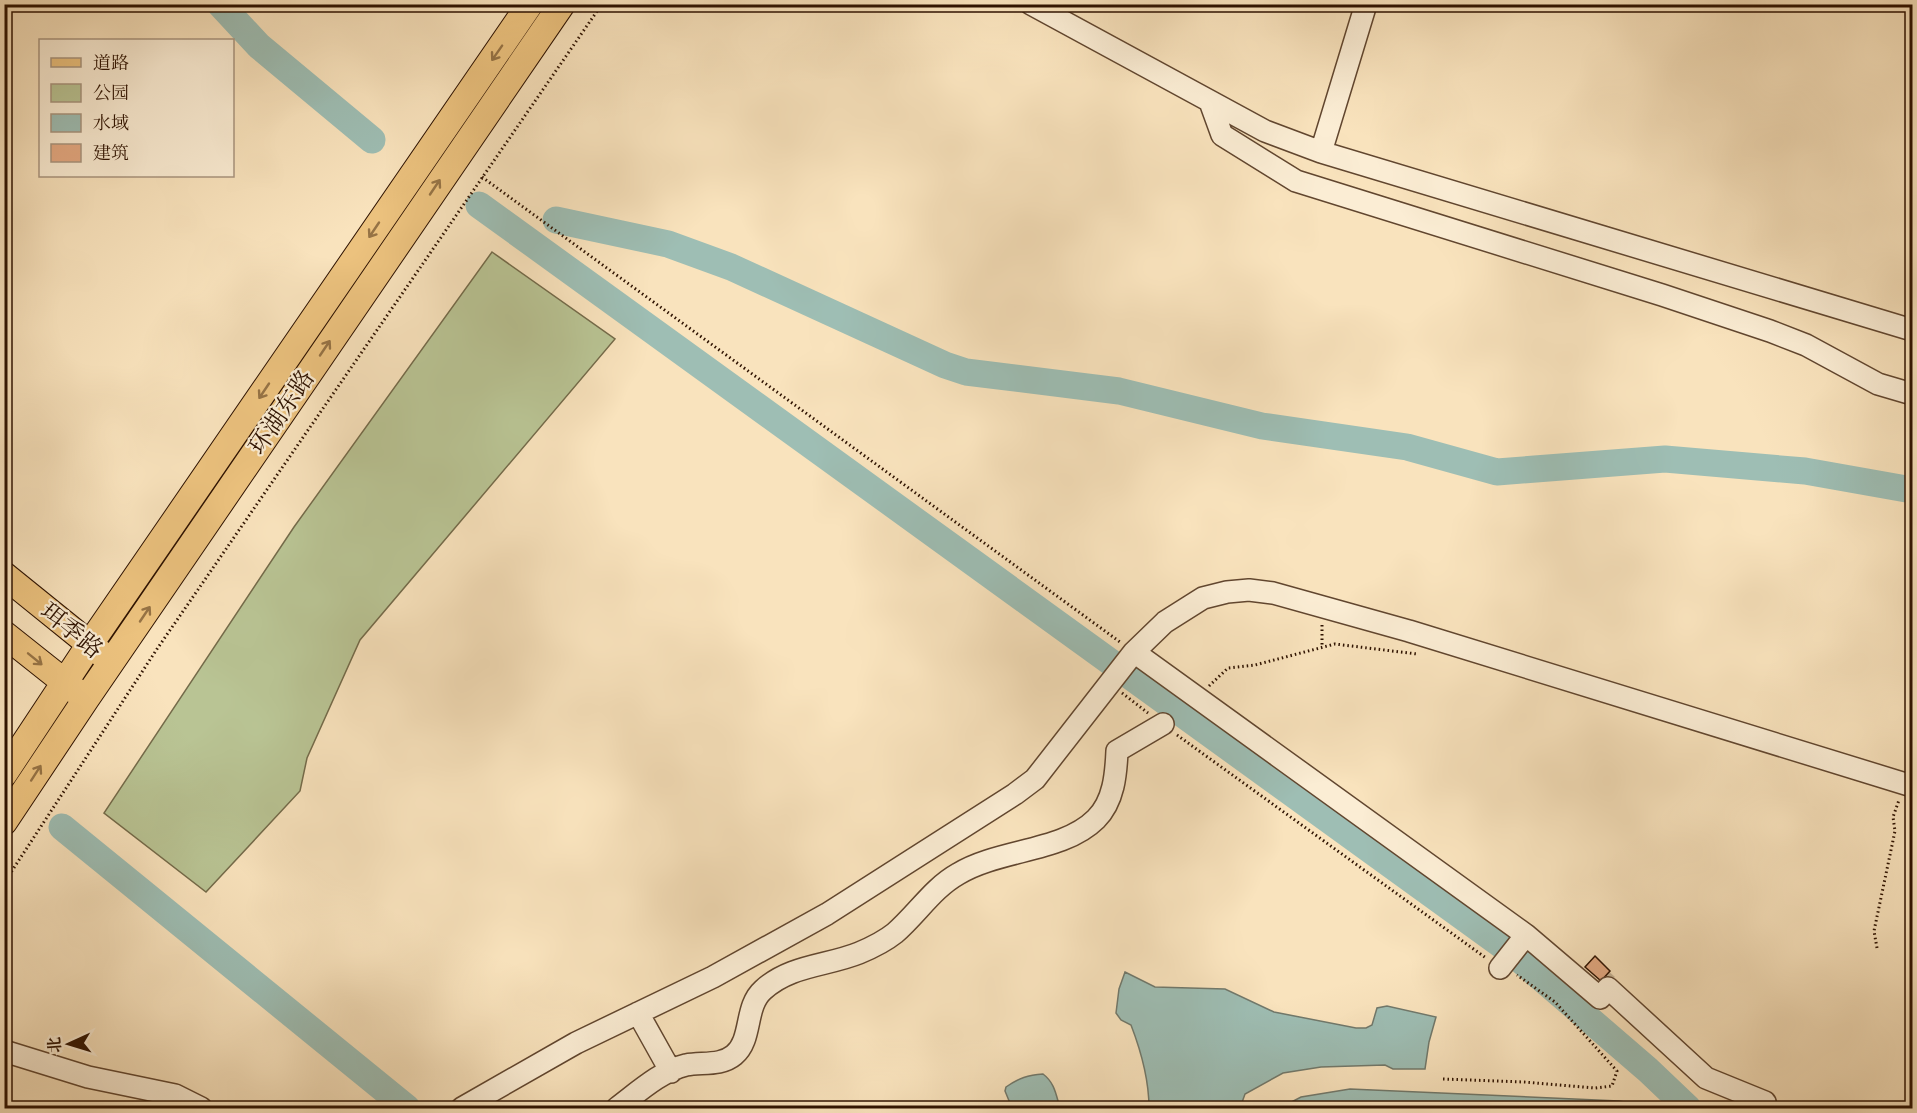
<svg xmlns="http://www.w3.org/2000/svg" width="1917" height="1113" viewBox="0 0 1917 1113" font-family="'EB Garamond','Noto Serif SC',serif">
<rect width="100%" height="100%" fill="#f9e3bd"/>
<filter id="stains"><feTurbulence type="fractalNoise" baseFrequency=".00333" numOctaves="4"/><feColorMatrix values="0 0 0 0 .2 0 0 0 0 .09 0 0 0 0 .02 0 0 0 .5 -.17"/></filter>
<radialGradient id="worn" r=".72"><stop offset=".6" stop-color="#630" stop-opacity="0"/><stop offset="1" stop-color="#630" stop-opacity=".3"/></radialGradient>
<path fill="#b9c494" stroke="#746b4a" stroke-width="1.5" d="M492 252 615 339 360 640 307 758 300 791 206 892 104 813 294 527Z"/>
<path fill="#9ebeb4" stroke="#71796c" stroke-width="1.5" d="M1125 972 1155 987 1225 989 1274 1012 1356 1028H1366L1372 1025 1377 1008 1387 1006 1436 1017 1429 1042 1425 1069H1393L1385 1065 1321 1067 1283 1073 1245 1094 1240 1108H1149C1149 1080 1141 1051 1131 1025L1121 1020 1116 1013 1119 989Z
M1043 1074C1055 1083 1056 1095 1060 1108H1012L1005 1091 1006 1087C1019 1078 1028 1075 1043 1074Z
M1350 1089 1619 1101 1658 1108H1280L1301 1097Z"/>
<path fill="#0003" d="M1595 959 1615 977 1607 985 1587 967Z"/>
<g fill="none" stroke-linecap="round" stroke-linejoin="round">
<path stroke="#9ebeb4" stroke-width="27" d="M220 4 259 46 372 140
M479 205 1510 951 1648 1070 1688 1108
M556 220 668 244 731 267 945 365 966 372 1119 391 1262 426 1407 447 1497 472 1665 459 1805 471 1912 490
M62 827 407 1108"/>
</g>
<path fill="#e5aa83" stroke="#2e1200" stroke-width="1.5" d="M1595 956 1610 971 1601 981 1585 967Z"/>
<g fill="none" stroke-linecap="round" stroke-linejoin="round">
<defs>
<path id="minor" d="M1031 4 1265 131 1321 152 1912 330
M1210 102 1222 135 1296 181 1662 295 1770 331 1806 345 1878 384 1912 394
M1321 152 1366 4
M1134 652 1526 935 1600 998 1608 988 1706 1078 1765 1102
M1500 968 1526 935
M638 1013 671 1072
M4 1051 88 1077 175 1095 201 1108
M462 1108 576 1043 713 977 827 914 1015 794 1035 779 1134 652 1165 622 1203 598 1227 592 1249 590 1273 593 1409 631 1912 786
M617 1108C637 1093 661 1071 686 1065 702 1062 721 1066 734 1055 753 1039 744 1007 763 990 790 965 827 966 859 953 871 948 885 941 895 933 917 914 933 888 958 874 999 849 1063 852 1096 819 1114 801 1116 774 1117 751L1163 724"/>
<path id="major" d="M4 575 103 655
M4 634 77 692
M4 774 90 644 530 4
M4 822 86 699 562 4"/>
</defs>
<use href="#minor" stroke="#61462f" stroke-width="24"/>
<use href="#major" stroke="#2e1200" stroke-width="28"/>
<path stroke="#2e1200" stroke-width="3" stroke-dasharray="1.5 3" stroke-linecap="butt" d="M482 177 1120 642
M1322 625V647
M1209 686 1228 668 1255 665 1335 644 1417 654
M1122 693 1148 713
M1177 735 1486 958
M4 883 157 649 602 4
M1877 948 1874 931 1895 831 1893 817 1899 800
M1443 1079 1524 1082 1595 1088 1612 1086 1617 1071 1555 1002 1517 975"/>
<use href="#minor" stroke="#fbedd4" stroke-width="21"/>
<use href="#major" stroke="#ecc27e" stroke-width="26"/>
</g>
<defs><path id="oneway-shaft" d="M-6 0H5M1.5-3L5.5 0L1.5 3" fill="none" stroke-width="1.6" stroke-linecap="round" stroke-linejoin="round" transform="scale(1.5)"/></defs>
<g stroke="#967345">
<use href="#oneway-shaft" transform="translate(497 53) rotate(125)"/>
<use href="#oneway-shaft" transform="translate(435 187) rotate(-56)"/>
<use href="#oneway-shaft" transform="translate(374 230) rotate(124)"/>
<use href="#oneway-shaft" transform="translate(325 348) rotate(-56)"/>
<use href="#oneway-shaft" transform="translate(264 391) rotate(124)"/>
<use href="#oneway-shaft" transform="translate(145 614) rotate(-56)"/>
<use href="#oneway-shaft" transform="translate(35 659) rotate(39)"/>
<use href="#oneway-shaft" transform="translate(36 773) rotate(-57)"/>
</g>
<g text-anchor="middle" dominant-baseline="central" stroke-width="4.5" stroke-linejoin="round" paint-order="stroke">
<g font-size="24" fill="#2e1200" stroke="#fbedd4">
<text transform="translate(281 412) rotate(-56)">环湖东路</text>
<text transform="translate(72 630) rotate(39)">珥季路</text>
</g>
</g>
<rect width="1917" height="1113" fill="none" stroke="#f9e3bd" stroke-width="24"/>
<rect x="6" y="6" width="1905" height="1101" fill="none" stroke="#2e1200" stroke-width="3"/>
<rect x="12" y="12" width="1893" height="1089" fill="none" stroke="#2e1200" stroke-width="1.5"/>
<rect x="39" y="39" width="195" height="138" fill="#fbedd4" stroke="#a9957f" stroke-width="1.5"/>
<rect x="51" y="58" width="30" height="9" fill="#ecc27e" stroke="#a9957f" stroke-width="1.5"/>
<text x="93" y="69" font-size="18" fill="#2e1200">道路</text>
<rect x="51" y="84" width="30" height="18" fill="#b9c494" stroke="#a9957f" stroke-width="1.5"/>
<text x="93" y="99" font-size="18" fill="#2e1200">公园</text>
<rect x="51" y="114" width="30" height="18" fill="#9ebeb4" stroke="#a9957f" stroke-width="1.5"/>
<text x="93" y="129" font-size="18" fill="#2e1200">水域</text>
<rect x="51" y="144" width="30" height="18" fill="#e5aa83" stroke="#a9957f" stroke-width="1.5"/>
<text x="93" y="159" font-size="18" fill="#2e1200">建筑</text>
<g transform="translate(69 1044) rotate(266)" stroke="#fbedd4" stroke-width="4.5" paint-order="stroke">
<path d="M0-4.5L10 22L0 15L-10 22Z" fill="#2e1200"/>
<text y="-9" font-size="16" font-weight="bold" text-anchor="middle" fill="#2e1200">北</text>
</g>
<rect width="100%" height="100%" filter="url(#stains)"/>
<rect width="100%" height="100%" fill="url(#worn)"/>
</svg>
